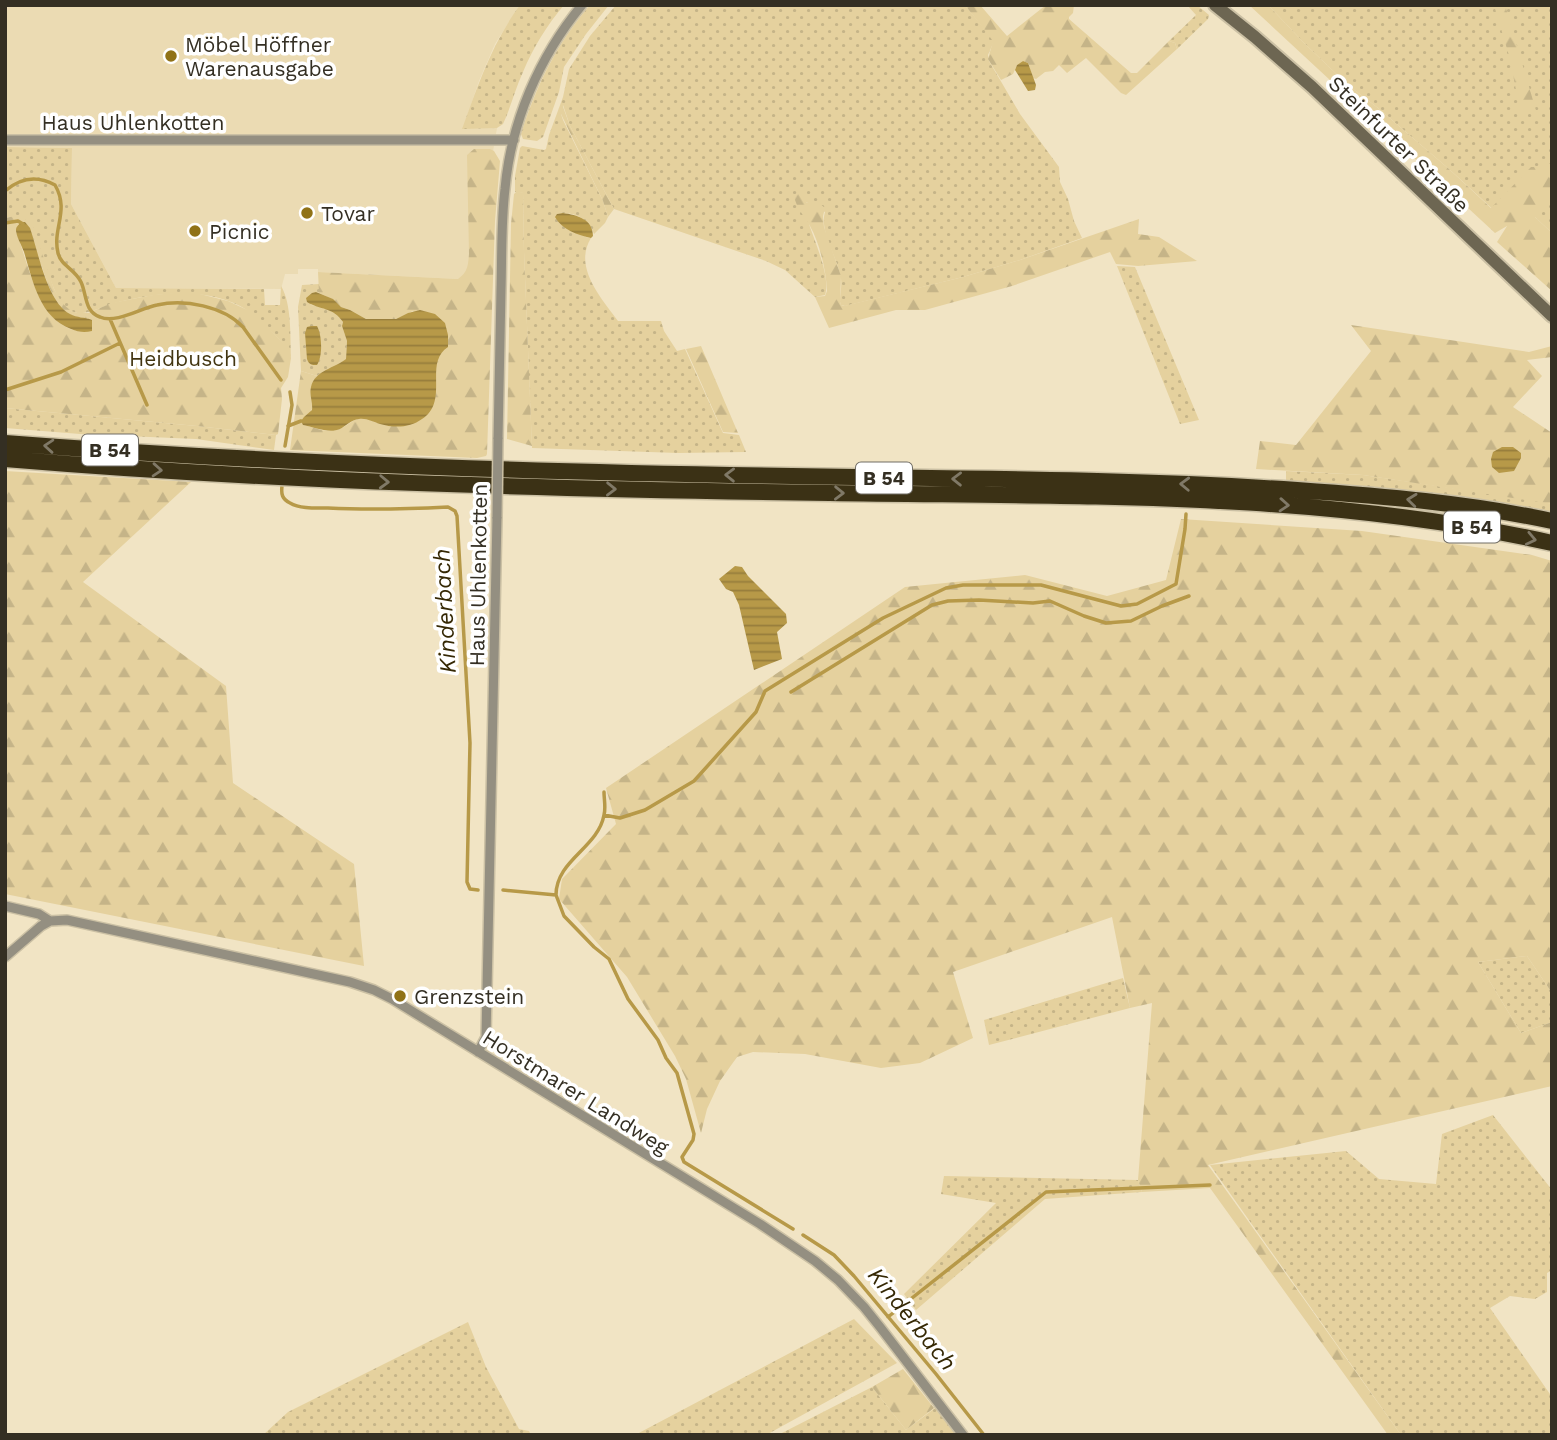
<svg xmlns="http://www.w3.org/2000/svg" width="1557" height="1440" viewBox="0 0 1557 1440" font-family="'Work Sans',sans-serif">
<defs>
<pattern id="grass-dots" width="8" height="8" patternUnits="userSpaceOnUse" patternTransform="scale(1.75)"><rect width="8" height="8" fill="#e5d19e"/><path d="M2 2h.1M6 6h.1" fill="none" stroke="#c5b488" stroke-width="1.8" stroke-linecap="round"/></pattern>
<pattern id="forest-firs" width="22" height="20" patternUnits="userSpaceOnUse" patternTransform="scale(1.75)"><rect width="22" height="20" fill="#e5d19e"/><path d="M5 1l3.5 6h-7zM16 11l3.5 6h-7z" fill="#c5b488"/></pattern>
<pattern id="water-rules" width="6" height="5" patternUnits="userSpaceOnUse" patternTransform="scale(1.75)"><rect width="6" height="5" fill="#b79948"/><path d="M0 2.5h6" fill="none" stroke="#967d3c"/></pattern>
</defs>
<rect width="100%" height="100%" fill="#f1e4c4"/>
<path fill="#ebdbb3" d="M5 5H520L495 44 479 81 463 128H497L486 192 478 280 318 272V269H298V274H285L281 289 116 288 71 204 72 148 5 147Z"/>
<path fill="url(#grass-dots)" d="M520 5H564C547 25 533 48 523 72 515 89 511 107 503 124L497 128 462 129C478 85 492 43 520 5Z
M590 5H609L586 34 564 67 559 92 543 137 537 141 523 139 521 134C536 86 557 43 590 5Z
M616 5H965L994 41 988 55 989 61 1020 114 1059 167 1060 182 1068 199 1074 221 1082 238 1020 260 963 277 845 306 841 305 840 302C840 294 842 286 841 279 838 258 819 232 825 212L804 201C806 209 807 217 809 224 815 242 831 278 825 295L815 297 785 270 766 261 614 209 570 126 563 105 561 114 563 120 603 201 608 217 605 223 594 234C589 218 573 211 557 214L586 237 591 238C573 267 601 298 618 321H661L664 331 677 351 685 349 723 433 739 435 746 452 678 453 532 448 524 252 523 193 515 192V176L520 148 522 146 544 150 546 149 549 135 563 97 569 69 590 36Z
M1187 5H1197L1209 15 1208 19 1177 49 1175 43 1169 41 1196 15Z
M1268 5H1552V233L1535 217 1509 224 1449 169 1378 108 1348 85 1304 43Z
M5 147 72 148 71 204 116 288 264 289 265 305H280L281 286C292 304 290 337 291 358 287 344 272 332 261 322 254 317 248 310 240 306 202 287 155 293 115 303 100 306 84 319 69 310 58 303 55 290 50 279 38 258 22 237 9 217L5 218Z
M1117 266 1135 267 1199 420 1180 424Z
M319 284V293L316 292 311 305C323 307 336 311 343 322L342 326 347 341 346 359C337 366 326 368 317 376L301 371 298 307 302 285Z
M5 408 197 426 276 435 274 450 196 439 80 434 5 428Z
M1286 471 1363 475 1540 501 1552 504V514L1286 482Z
M1527 956 1552 993V1022L1521 1033 1478 962Z
M1123 978 1130 1008 989 1045 984 1020Z
M1493 1115 1552 1190V1270L1547 1273V1292L1535 1299 1510 1296 1490 1308 1552 1397V1435H1401L1210 1165 1346 1151 1379 1179 1436 1184 1442 1134Z
M944 1176 1138 1180 1142 1192 1045 1199 916 1310 904 1294 996 1203 941 1194Z
M854 1319 897 1363 766 1435H635Z
M468 1322 486 1367 519 1429 529 1431 531 1435H263L288 1412Z
M872 1387 906 1430 935 1408 956 1435H778Z"/>
<path fill="url(#forest-firs)" fill-rule="evenodd" d="M965 5H980L1007 36 1046 5H1074L1073 13 1069 17V19L1131 73H1137L1169 41 1175 43 1177 49 1126 95 1121 93 1086 58 1067 73 1059 65 1053 71 1045 72 1036 79 1033 78 1028 63 1023 61 1017 65 1013 74 1001 80 988 59 993 41Z
M1249 5H1268L1304 43 1348 85 1378 108 1449 169 1491 208 1531 167H1541L1552 163V201L1535 217 1552 233V291L1497 242 1507 226 1495 233Z
M1494 5H1505L1537 114 1520 111 1510 59Z
M562 104 570 126 614 209 608 217 603 201 561 114 559 111Z
M474 149H490L494 151 500 161 495 221 487 454 486 456 477 458 290 450 301 371 317 376C305 393 317 397 312 409 310 414 306 420 303 425 313 427 326 433 336 430 354 425 354 411 377 423L436 366 437 357 448 342 413 311 396 319H366L350 310 341 307 332 299 319 293 318 272 458 279C468 272 468 265 469 254L467 155Z
M517 191 523 193 524 252 532 446 507 439 511 224 514 194Z
M797 193 800 194 807 203H819L825 208 823 216 824 227 841 276 840 302 841 305 844 306 963 277 1020 260 1139 219 1138 234 1159 237 1197 261 1138 266 1116 264 1110 252 1012 286 925 310H896L829 328 815 297 825 296 827 291C826 270 820 244 810 226 804 216 796 207 794 196Z
M16 216 28 220 33 226 54 289 62 303 71 311 77 313H88L112 303 127 300 153 295 184 292 200 294 228 301 254 313 289 349 291 358 288 377 281 388 282 399 278 434 276 435 197 426 5 408V218ZM27 224C40 249 45 301 71 315 76 318 82 318 88 318L84 332C38 329 30 266 16 232Z
M1351 325 1529 352 1552 346V357L1527 360 1542 376 1513 407 1552 433V504L1363 475 1256 469 1260 441 1296 445 1371 351Z
M701 346 738 433 723 432 686 349Z
M5 471 191 482 83 582 226 686 233 783 354 864 364 966 5 894Z
M1181 519 1362 531 1532 555 1552 561V993L1527 956 1478 962 1521 1033 1552 1022V1086L1208 1165 1401 1435H1388L1210 1188 1142 1192 1138 1180 1152 1003 1130 1008 1112 917 953 972 973 1038 920 1063 881 1068 805 1054 753 1052 737 1057 720 1081 707 1109 701 1133 686 1079 675 1056 627 977 559 899 562 879 616 824 606 788 905 587 1025 575 1107 596 1166 580Z
M903 1369 934 1408 906 1430 872 1387Z"/>
<path fill="url(#water-rules)" d="M1023 61 1028 63 1036 85 1035 90 1028 91 1015 70 1017 65Z
M563 213C577 215 593 219 593 236L591 238C578 235 562 230 555 217L557 214Z
M21 222H25L30 228C38 251 47 302 70 314 77 318 85 317 92 320V331C84 333 78 332 71 329 39 317 33 281 24 252 22 246 17 238 16 231 16 226 18 226 21 222Z
M316 292 333 299 341 307 350 310 366 319H396L408 313 420 310 435 314 445 323 448 335V347C423 363 450 401 422 419 410 428 394 428 380 424 373 422 367 418 359 419 351 420 346 426 340 429 329 434 314 427 303 425L301 421 304 417 312 410C313 402 309 395 311 387 315 370 335 368 346 359L347 341 342 326 343 322C333 307 320 310 307 302L306 298 312 293Z
M311 326H317C322 335 323 356 317 365 312 365 309 365 307 359L305 333 307 327Z
M1502 447H1513L1521 453V458L1514 471 1499 473 1492 467 1491 459 1493 452Z
M735 566 742 567 748 576 786 614 787 623 777 632 782 659 754 670 739 605 733 592 726 589 719 579Z"/>
<g fill="none" stroke-linecap="round" stroke-linejoin="round">
<path stroke="#b79948" stroke-width="3.5" d="M5 191C20 178 37 175 55 185 70 211 52 228 58 253 61 266 75 269 81 282 87 295 84 311 100 317 116 324 141 308 157 305 185 299 223 306 243 327L281 380
M5 223 18 221 23 224
M110 319 147 405
M5 390 61 372 120 343
M288 426 301 421
M285 446 292 405 290 392
M282 486C281 494 282 499 290 503 300 509 316 508 328 508 368 510 408 509 448 507L455 511 457 516 470 743 467 882 470 889 478 890
M791 692 932 605 948 601 979 600 1033 603 1050 601 1084 616 1106 623 1131 621 1162 606 1189 596
M604 815 620 818 645 810 694 781 756 712 765 691 883 618 946 588 963 585H1041L1121 606 1137 604 1176 584 1185 529 1186 514
M503 890 556 895 564 916 594 947 609 959 628 999 658 1040 666 1058 677 1073 694 1134 693 1140 682 1157 684 1162 793 1229
M556 895C556 860 598 848 604 815 606 808 604 799 604 792
M803 1235 834 1255 854 1276 936 1374 984 1435
M888 1317 1046 1192 1210 1185"/>
<defs>
<path id="street" d="M5 140H514
M498 439C499 389 500 340 501 290 502 256 501 222 505 189 511 122 539 57 582 5
M5 906 39 914 50 921 67 920 350 982 374 990 392 999 760 1224 815 1261 838 1280 864 1307 880 1327 963 1435
M5 957 41 926 50 921
M478 1052 486 1037 497 517"/>
<path id="secondary" d="M1215 5 1255 37 1312 87 1552 316"/>
<path id="highway" d="M5 443C287 465 570 473 853 477 1001 479 1149 480 1297 490 1382 496 1468 503 1552 521
M5 459C280 482 555 489 830 493 1071 497 1316 490 1552 543"/>
</defs>
<use href="#street" stroke="#cbc0a4" stroke-width="12"/>
<use href="#secondary" stroke="#cbc0a4" stroke-width="16"/>
<use href="#highway" stroke="#cbc0a4" stroke-width="19"/>
<use href="#street" stroke="#948f81" stroke-width="9"/>
<use href="#secondary" stroke="#6d6652" stroke-width="12"/>
<use href="#highway" stroke="#3b3115" stroke-width="16"/>
<defs>
<path id="street-bridge" d="M497 517 498 439"/>
</defs>
<use href="#street-bridge" stroke="#cbc0a4" stroke-width="12" stroke-linecap="butt"/>
<use href="#street-bridge" stroke="#948f81" stroke-width="9"/>
</g>
<defs><path id="oneway-chevron" d="M-2-3.5L2.5 0L-2 3.5" fill="none" stroke-width="1.6" stroke-linecap="round" stroke-linejoin="round" transform="scale(1.75)"/></defs>
<g stroke="#807967">
<use href="#oneway-chevron" transform="translate(49 446) rotate(-176)"/>
<use href="#oneway-chevron" transform="translate(157 470) rotate(4)"/>
<use href="#oneway-chevron" transform="translate(730 475) rotate(-179)"/>
<use href="#oneway-chevron" transform="translate(957 479) rotate(-179)"/>
<use href="#oneway-chevron" transform="translate(384 482) rotate(2)"/>
<use href="#oneway-chevron" transform="translate(1185 484) rotate(-178)"/>
<use href="#oneway-chevron" transform="translate(611 489) rotate(1)"/>
<use href="#oneway-chevron" transform="translate(839 493) rotate(1)"/>
<use href="#oneway-chevron" transform="translate(1412 500) rotate(-174)"/>
<use href="#oneway-chevron" transform="translate(1284 505) rotate(4)"/>
<use href="#oneway-chevron" transform="translate(1531 539) rotate(12)"/>
</g>
<g fill="#907217" stroke="#fff" stroke-width="2.5">
<circle cx="171" cy="56" r="7"/>
<circle cx="307" cy="213" r="7"/>
<circle cx="195" cy="231" r="7"/>
<circle cx="400" cy="996" r="7"/>
</g>
<g text-anchor="middle" dominant-baseline="central" stroke-width="7" stroke-linejoin="round" paint-order="stroke">
<g fill="#fff" stroke="#716d65" stroke-width="2">
<rect x="82" y="434.5" width="56" height="31" rx="5"/>
<rect x="856" y="462.5" width="56" height="31" rx="5"/>
<rect x="1444" y="511.5" width="56" height="31" rx="5"/>
</g>
<g font-size="19" font-weight="bold" fill="#342f23">
<text x="110" y="450">B 54</text>
<text x="884" y="478">B 54</text>
<text x="1472" y="527">B 54</text>
</g>
<g font-size="21" fill="#342f23" stroke="#fff" text-anchor="start">
<text x="185" y="44">Möbel Höffner<tspan x="185" dy="24">Warenausgabe</tspan></text>
<text x="321" y="213">Tovar</text>
<text x="209" y="231">Picnic</text>
<text x="414" y="996">Grenzstein</text>
</g>
<g font-size="21" fill="#342f23" stroke="#fff">
<text x="133" y="122">Haus Uhlenkotten</text>
<text transform="translate(1399 144) rotate(44)">Steinfurter Straße</text>
<text transform="translate(478 575) rotate(-89)">Haus Uhlenkotten</text>
<text transform="translate(576 1092) rotate(32)">Horstmarer Landweg</text>
</g>
<g font-size="21" fill="#423511" stroke="#fff">
<text x="183" y="358">Heidbusch</text>
</g>
<g font-size="23" font-style="italic" fill="#352804" stroke="#fff">
<text transform="translate(445 611) rotate(-93)">Kinderbach</text>
<text transform="translate(912 1319) rotate(51)">Kinderbach</text>
</g>
</g>
<rect width="1557" height="1440" fill="none" stroke="#342f23" stroke-width="14"/>
</svg>
